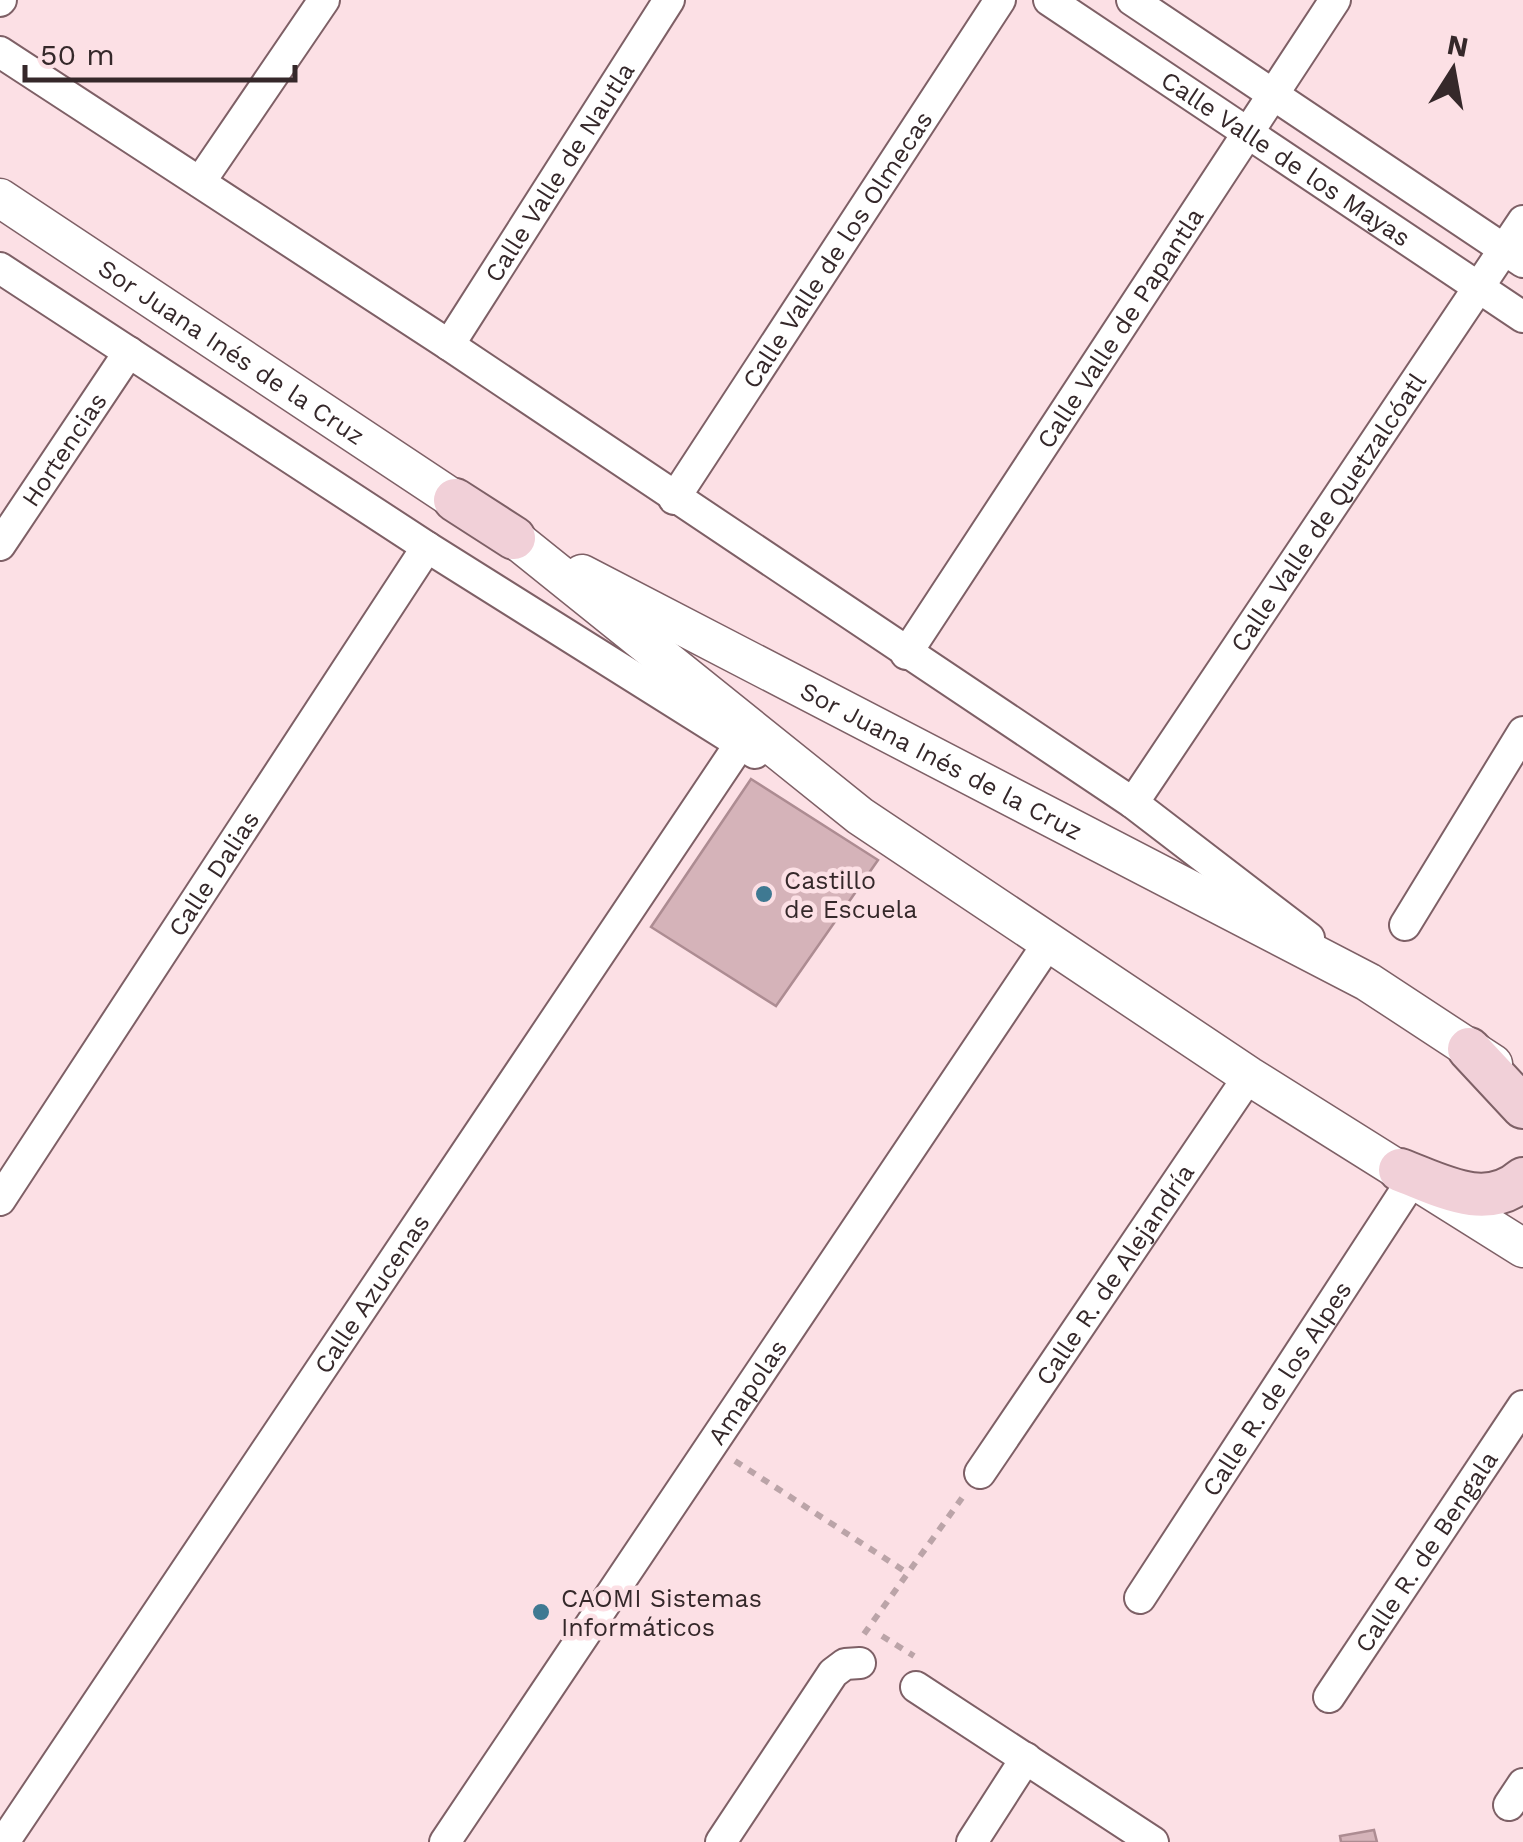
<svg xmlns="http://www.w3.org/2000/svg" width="1523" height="1842" viewBox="0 0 1523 1842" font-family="'Work Sans',sans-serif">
<rect width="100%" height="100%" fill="#fce0e5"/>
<path fill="#d5b3b9" stroke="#ad8c92" stroke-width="2.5" d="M751 779 878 860 776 1006 651 927Z
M1374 1830 1377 1842H1341L1340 1836Z"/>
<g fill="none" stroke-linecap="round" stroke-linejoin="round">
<defs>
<g id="minor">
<path id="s1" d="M1049 0 1523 317"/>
<path d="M1132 0 1523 262"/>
<path d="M0 1 1 0"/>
<path d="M0 52 449 345 1133 803 1309 938"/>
<path d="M200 182 324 0"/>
<path d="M0 268 427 547 755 753"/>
<path id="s2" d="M449 345 669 0"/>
<path id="s3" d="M674 499 1000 0"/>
<path id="s4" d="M0 545 129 352"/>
<path id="s5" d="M906 654 1335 0"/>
<path id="s6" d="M1133 803 1523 221"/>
<path d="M1405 925 1523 732"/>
<path id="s7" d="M0 1200 427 547"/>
<path id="s8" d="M980 1473 1249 1076"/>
<path id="s9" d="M1140 1598 1413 1179"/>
<path d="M916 1687 1153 1842"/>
<path id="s10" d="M1329 1697 1523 1406"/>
<path d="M1509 1805 1523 1784"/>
<path id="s11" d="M4 1842 740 744"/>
<path id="s12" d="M445 1842 1049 942"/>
<path d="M721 1842 833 1673 845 1664 860 1663"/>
<path d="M972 1842 1026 1758"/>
</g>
<g id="tertiary">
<path id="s13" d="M0 198 455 500"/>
<path d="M514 538 860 816 1249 1076 1523 1248"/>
<path id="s14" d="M582 574 1368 982 1493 1064"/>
</g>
<path id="secondary" d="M455 500 514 538
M1469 1049 1523 1107
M1400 1170C1440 1185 1486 1212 1523 1179"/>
</defs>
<use href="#minor" stroke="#7e6066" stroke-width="34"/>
<use href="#tertiary" stroke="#7e6066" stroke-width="41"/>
<use href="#secondary" stroke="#7e6066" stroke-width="46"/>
<path stroke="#bba4a8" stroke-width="6" stroke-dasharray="8 8" stroke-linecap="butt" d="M735 1461 906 1572
M864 1634 962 1498
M882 1636 914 1656"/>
<use href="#minor" stroke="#fff" stroke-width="30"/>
<use href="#tertiary" stroke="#fff" stroke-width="38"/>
<use href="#secondary" stroke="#f1d0d8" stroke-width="42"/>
</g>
<g fill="#3f7992" stroke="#fce0e5" stroke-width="4">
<circle cx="764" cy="894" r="10"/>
<circle cx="541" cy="1612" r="10"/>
</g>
<g text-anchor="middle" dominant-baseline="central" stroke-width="9" stroke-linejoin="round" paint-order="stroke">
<g font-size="25" fill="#35282a" stroke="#fce0e5">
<text stroke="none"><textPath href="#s1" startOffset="285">Calle Valle de los Mayas</textPath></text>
<text stroke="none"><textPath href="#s2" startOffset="205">Calle Valle de Nautla</textPath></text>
<text stroke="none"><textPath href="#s3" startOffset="298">Calle Valle de los Olmecas</textPath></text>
<text stroke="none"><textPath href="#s5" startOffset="390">Calle Valle de Papantla</textPath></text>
<text stroke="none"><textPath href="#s13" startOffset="278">Sor Juana Inés de la Cruz</textPath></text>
<text stroke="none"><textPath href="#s4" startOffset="115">Hortencias</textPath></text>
<text stroke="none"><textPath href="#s6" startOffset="350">Calle Valle de Quetzalcóatl</textPath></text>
<text stroke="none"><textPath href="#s14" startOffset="405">Sor Juana Inés de la Cruz</textPath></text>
<text stroke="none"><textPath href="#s7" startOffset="390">Calle Dalias</textPath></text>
<text stroke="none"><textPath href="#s8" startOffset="240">Calle R. de Alejandría</textPath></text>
<text stroke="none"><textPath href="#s11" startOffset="660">Calle Azucenas</textPath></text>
<text stroke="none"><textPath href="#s9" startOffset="250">Calle R. de los Alpes</textPath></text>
<text stroke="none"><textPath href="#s12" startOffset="542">Amapolas</textPath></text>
<text stroke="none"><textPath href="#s10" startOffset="175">Calle R. de Bengala</textPath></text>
</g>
<g font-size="25" fill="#35282a" stroke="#fce0e5" text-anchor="start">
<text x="784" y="880">Castillo<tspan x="784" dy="29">de Escuela</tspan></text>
<text x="561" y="1598">CAOMI Sistemas<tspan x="561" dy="29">Informáticos</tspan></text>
</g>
</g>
<g transform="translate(1453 70) rotate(11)" stroke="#fce0e5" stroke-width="8" paint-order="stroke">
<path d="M0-8L18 38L0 25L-18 38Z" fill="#35282a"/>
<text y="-15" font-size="28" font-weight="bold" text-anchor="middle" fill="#35282a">N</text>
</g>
<path d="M25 65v15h270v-15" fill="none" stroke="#35282a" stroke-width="5"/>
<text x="40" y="65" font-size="30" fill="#35282a" stroke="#fce0e5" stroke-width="8" paint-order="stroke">50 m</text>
</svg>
